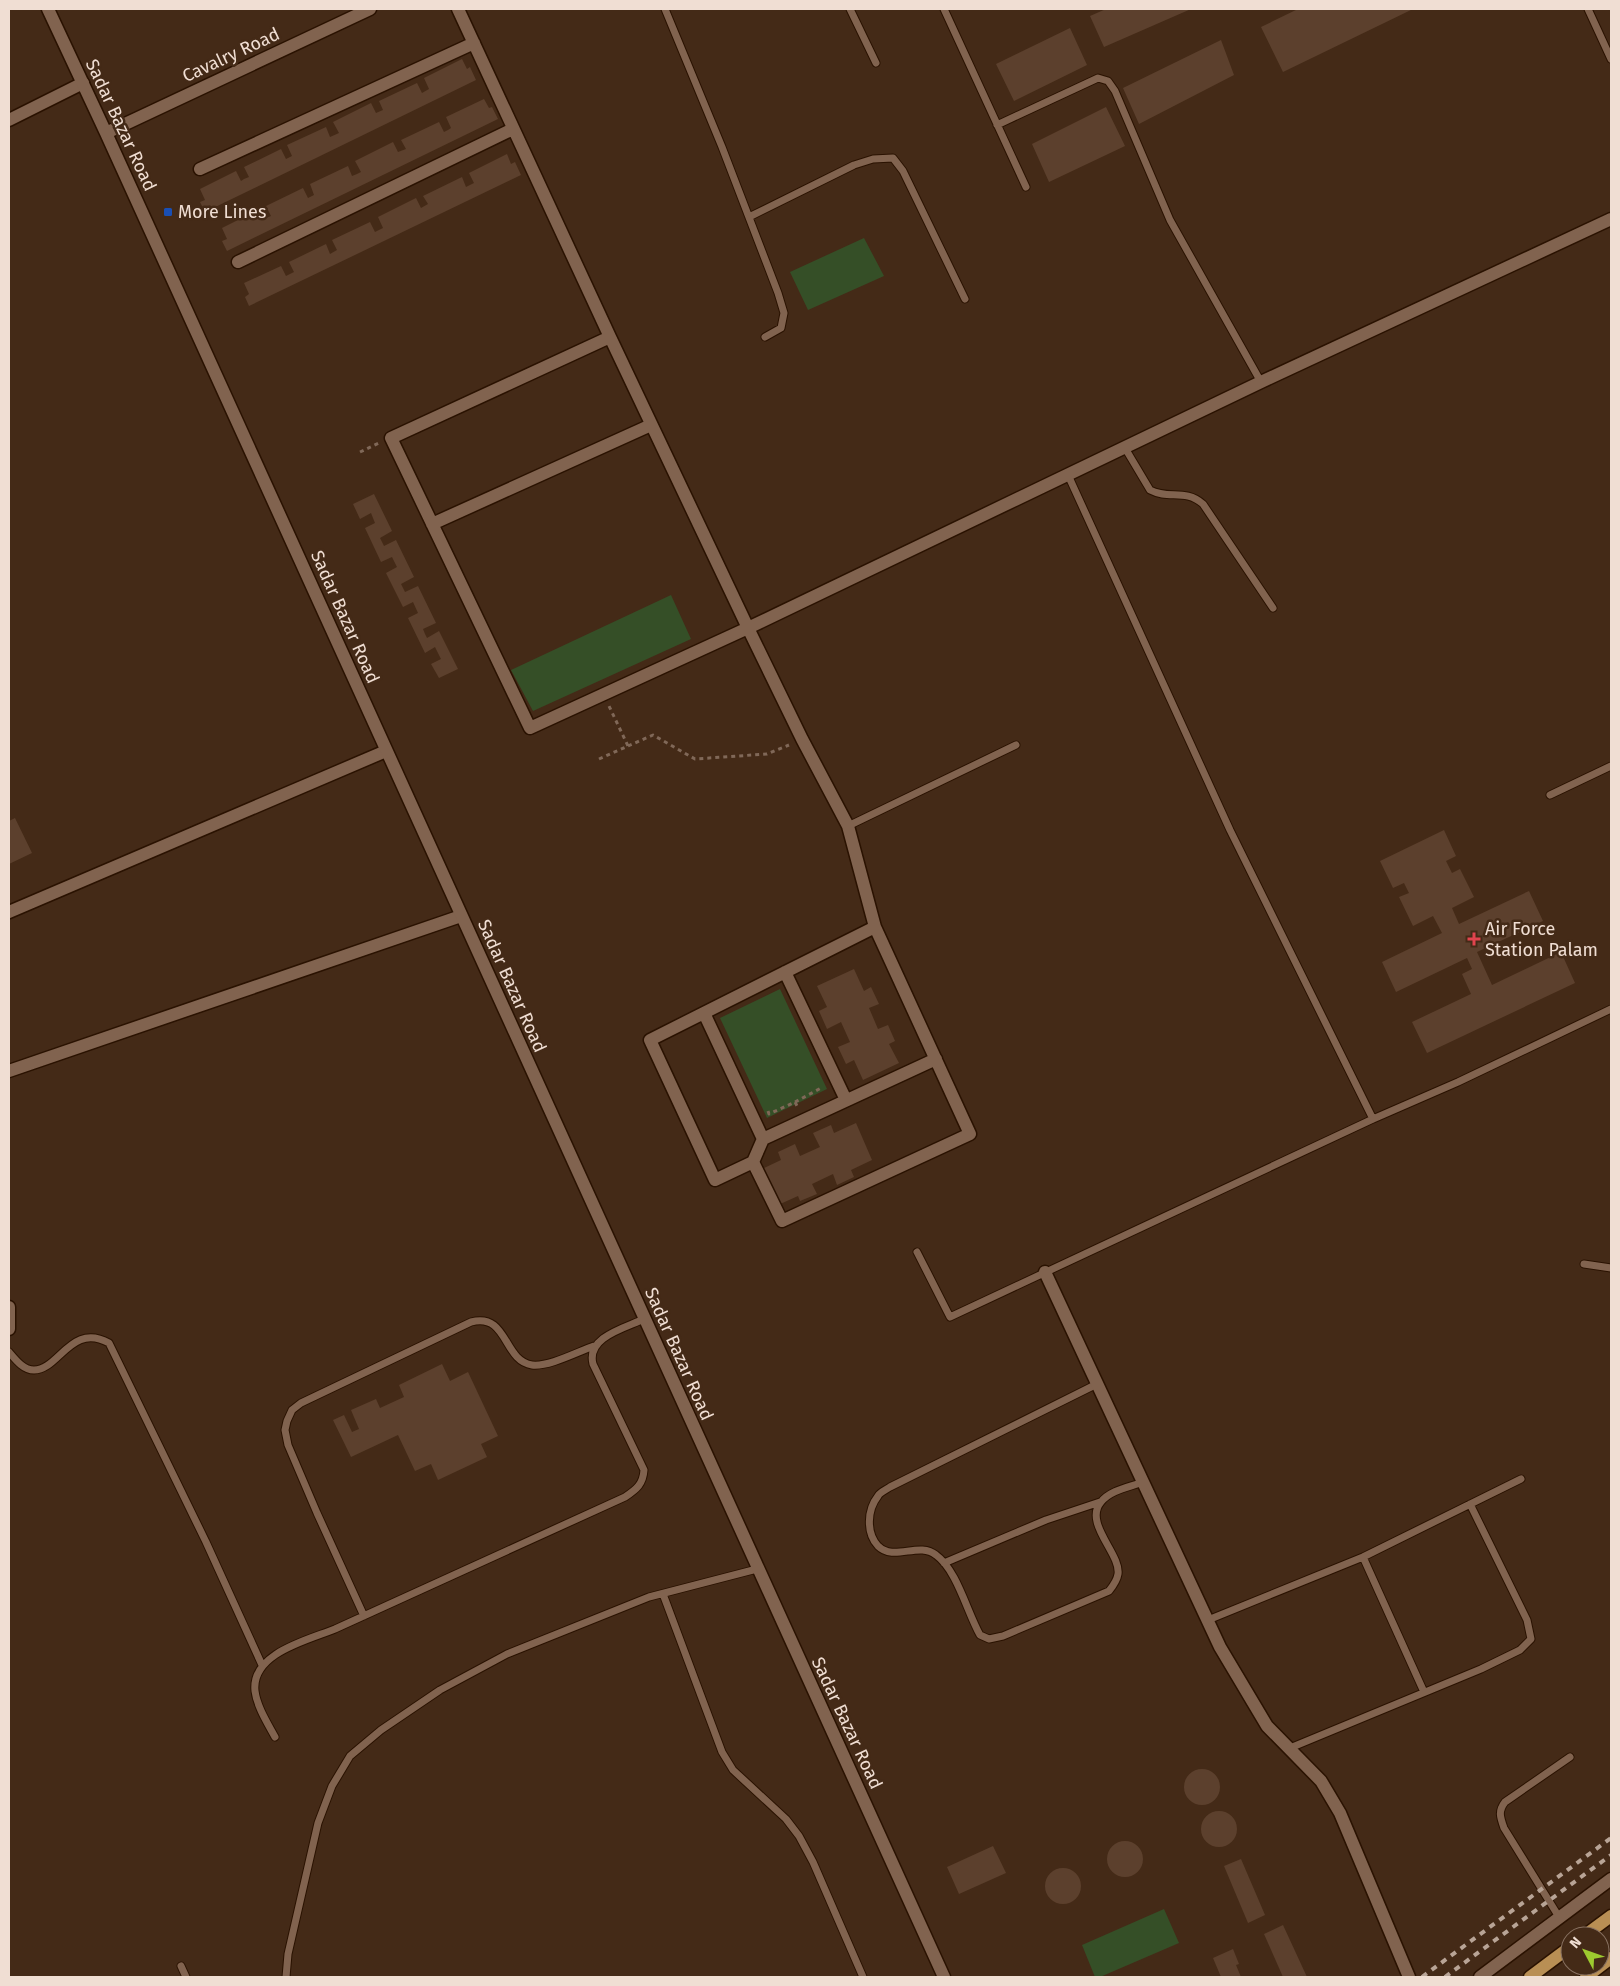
<svg xmlns="http://www.w3.org/2000/svg" width="1620" height="1986" viewBox="0 0 1620 1986" font-family="'Fira Sans',sans-serif">
<rect width="100%" height="100%" fill="#442a17"/>
<path fill="#354f27" d="M864 238 884 276 808 310 790 272Z
M671 595 691 639 533 711 511 670Z
M780 989 827 1089 767 1118 720 1018Z
M1164 1909 1179 1943 1100 1977H1095L1082 1945Z"/>
<path fill="#5c402d" d="M1106 9H1191L1104 47 1090 16Z
M1298 9H1413L1283 72 1261 27Z
M1070 28 1087 65 1014 101 996 64Z
M1221 40 1234 75 1139 124 1123 88Z
M462 59 467 69 470 67 476 80 205 212 200 202 205 200 200 189 236 171 241 181 244 179 249 177 244 167 281 149 286 159 292 156 287 145 326 127 330 137 339 133 333 122 371 103 376 113 383 110 379 101 417 83 422 93 429 89 424 78Z
M484 99 489 108 492 107 498 119 227 251 222 241 227 239 222 228 258 210 263 220 266 218 271 216 266 206 303 188 308 198 314 195 310 184 348 166 352 176 357 174 361 172 355 161 393 142 398 152 406 149 401 140 439 122 444 132 448 130 451 128 446 117Z
M1106 107 1125 146 1049 182 1032 144Z
M507 154 511 164 515 162 521 175 249 306 245 297 249 294 244 283 281 266 286 276 294 272 289 262 326 244 330 254 337 250 332 240 370 222 375 232 383 228 378 217 416 198 421 208 428 204 423 196 462 177 466 187 474 183 469 173Z
M374 494 392 531 380 538 384 546 396 540 414 577 401 584 405 592 418 586 436 623 423 629 425 634 427 638 439 631 458 669 439 678 431 664 441 659 435 647 425 653 408 618 418 613 413 602 403 607 386 573 397 567 392 557 381 562 365 528 375 523 371 513 360 519 353 504Z
M15 818 32 853 9 864V821Z
M1444 830 1456 856 1446 861 1452 873 1460 869 1474 897 1452 908 1459 924 1529 891 1543 921 1477 952 1492 985 1561 952 1575 983 1427 1053 1412 1022 1471 994 1462 974 1472 969 1467 958 1396 992 1382 962 1442 933 1433 916 1413 926 1399 897 1409 893 1404 883 1393 888 1380 861Z
M854 969 864 991 871 987 879 1004 869 1008 878 1029 888 1025 895 1041 889 1044 899 1063 863 1080 854 1060 846 1064 838 1047 850 1042 841 1022 827 1029 819 1011 827 1007 817 986Z
M856 1123 872 1160 851 1170 854 1177 837 1185 833 1174 812 1184 817 1194 800 1201 798 1196 778 1205 762 1169 781 1160 778 1152 795 1144 800 1156 820 1147 813 1133 831 1125 834 1133Z
M442 1364 450 1381 468 1372 498 1436 481 1444 487 1457 438 1480 431 1464 415 1471 398 1435 351 1457 333 1420 344 1415 352 1432 359 1429 351 1410 376 1399 380 1408 404 1397 399 1385Z
M1184 1787a18 18 0 1 1 36 0a18 18 0 1 1-36 0Z
M1201 1829a18 18 0 1 1 36 0a18 18 0 1 1-36 0Z
M1107 1859a18 18 0 1 1 36 0a18 18 0 1 1-36 0Z
M993 1846 1006 1873 959 1894 947 1867Z
M1241 1859 1265 1915 1248 1923 1224 1866Z
M1045 1886a18 18 0 1 1 36 0a18 18 0 1 1-36 0Z
M1283 1925 1307 1977H1283L1264 1934Z
M1233 1949 1239 1964 1236 1965 1241 1977H1221L1213 1958Z"/>
<g fill="none" stroke-linecap="round" stroke-linejoin="round">
<defs>
<path id="service" d="M665 9 722 147 778 293 784 313 781 328 765 337
M850 9 876 63
M944 9 1026 187
M1588 9 1611 59
M997 125 1098 78 1108 81 1115 91 1170 220 1261 382
M749 217 854 165 873 159 893 158 903 171 965 299
M1125 448 1150 490C1169 500 1185 488 1203 504L1273 608
M1068 475 1230 830 1373 1119
M1550 795 1611 766
M848 826 1016 745
M917 1252 950 1317 1373 1119 1458 1082 1611 1009
M1584 1264 1611 1268
M9 1352C15 1359 23 1370 34 1370 59 1370 71 1322 109 1343L206 1542 262 1665
M1097 1384 890 1487C886 1490 880 1492 878 1496 867 1510 866 1533 878 1546 894 1562 919 1541 936 1555 957 1570 967 1612 980 1635L989 1639 1003 1636 1109 1591C1113 1586 1117 1581 1118 1574 1121 1554 1083 1523 1101 1502 1110 1490 1130 1487 1143 1482
M1363 1557 1424 1692
M944 1563 1046 1520 1100 1502
M663 1594 722 1752 733 1770 786 1819 799 1836 813 1862 863 1977
M364 1616 317 1513 288 1445 285 1430 287 1421 292 1410 301 1403 471 1322C508 1312 503 1361 532 1365 549 1367 577 1352 594 1346
M1208 1620 1363 1557 1521 1479
M275 1737C268 1724 257 1707 255 1691 251 1653 308 1640 335 1629L625 1497C637 1489 643 1484 644 1470L593 1364C586 1337 625 1328 644 1319
M1290 1748 1481 1669 1520 1650 1531 1639 1527 1620 1470 1504
M1559 1917 1504 1828C1500 1817 1498 1811 1505 1802L1570 1757
M181 1966 186 1977
M286 1977 288 1954 318 1823 332 1786 350 1756 381 1730 440 1690 507 1654 649 1597 757 1569"/>
<path id="minor" d="M458 9 610 337 748 628 802 739 848 826 875 927 970 1134 782 1221 753 1162 715 1180 650 1040 875 927
M9 120 83 83
M200 169 474 43
M238 262 513 129
M610 337 391 438 530 728 748 628 1261 382 1611 219
M432 524 651 425
M9 912 386 751
M785 972 846 1100
M704 1013 763 1139 936 1059
M9 1071 461 916
M753 1162 763 1139
M1045 1272 1220 1647 1267 1726 1321 1781 1340 1813 1409 1977
M9 1307V1329"/>
<path id="tertiary" d="M48 9 106 133 944 1977
M106 133 370 9
M1480 1977 1611 1879"/>
<path id="primary" d="M1584 1936 1611 1916
M1530 1977 1570 1947
M1586 1977 1611 1958"/>
</defs>
<use href="#service" stroke="#2a1201" stroke-width="9"/>
<use href="#minor" stroke="#2a1201" stroke-width="15"/>
<use href="#tertiary" stroke="#2a1201" stroke-width="15"/>
<use href="#primary" stroke="#2a1201" stroke-width="15"/>
<path stroke="#806858" stroke-width="3" stroke-dasharray="4 4" stroke-linecap="butt" d="M360 452 379 443
M628 746 653 735 695 759 767 754 789 745
M599 759 628 746 609 706
M795 1102 823 1087
M768 1111 769 1114 795 1102 798 1108"/>
<use href="#service" stroke="#81634f" stroke-width="7"/>
<use href="#minor" stroke="#81634f" stroke-width="12"/>
<use href="#tertiary" stroke="#81634f" stroke-width="12"/>
<use href="#primary" stroke="#b98f54" stroke-width="12"/>
<path stroke="#b8a496" stroke-width="4" stroke-dasharray="6 6" stroke-linecap="butt" d="M1422 1977 1611 1838
M1445 1977 1611 1855"/>
</g>
<rect fill="#1a4fb4" stroke="#442a17" stroke-width="2" x="163" y="207" width="10" height="10" rx="2.5"/>
<path fill="#e0444e" stroke="#442a17" stroke-width="2" d="M1471.5 931.5h5v5h5v5h-5v5h-5v-5h-5v-5h5z"/>
<g text-anchor="middle" dominant-baseline="central" stroke-width="5" stroke-linejoin="round" paint-order="stroke">
<g font-size="18" fill="#f0ded3" stroke="#442a17">
<text transform="translate(231 55) rotate(-25)">Cavalry Road</text>
<text transform="translate(121 125) rotate(65)">Sadar Bazar Road</text>
<text transform="translate(345 617) rotate(66)">Sadar Bazar Road</text>
<text transform="translate(512 986) rotate(66)">Sadar Bazar Road</text>
<text transform="translate(679 1354) rotate(66)">Sadar Bazar Road</text>
<text transform="translate(847 1723) rotate(65)">Sadar Bazar Road</text>
</g>
<g font-size="18" fill="#f0ded3" stroke="#442a17" text-anchor="start">
<text x="178" y="212">More Lines</text>
<text x="1485" y="929">Air Force<tspan x="1485" dy="21">Station Palam</tspan></text>
</g>
</g>
<rect width="1620" height="1986" fill="none" stroke="#f0ded3" stroke-width="20"/>
<g transform="translate(1585 1951) rotate(311)"><circle r="24" fill="#442a17" stroke="#897262"/>
<path d="M0-4L9 19L0 12L-9 19Z" fill="#9dca2f"/>
<text y="-8" font-size="14" font-weight="bold" text-anchor="middle" fill="#f0ded3">N</text>
</g>
</svg>
